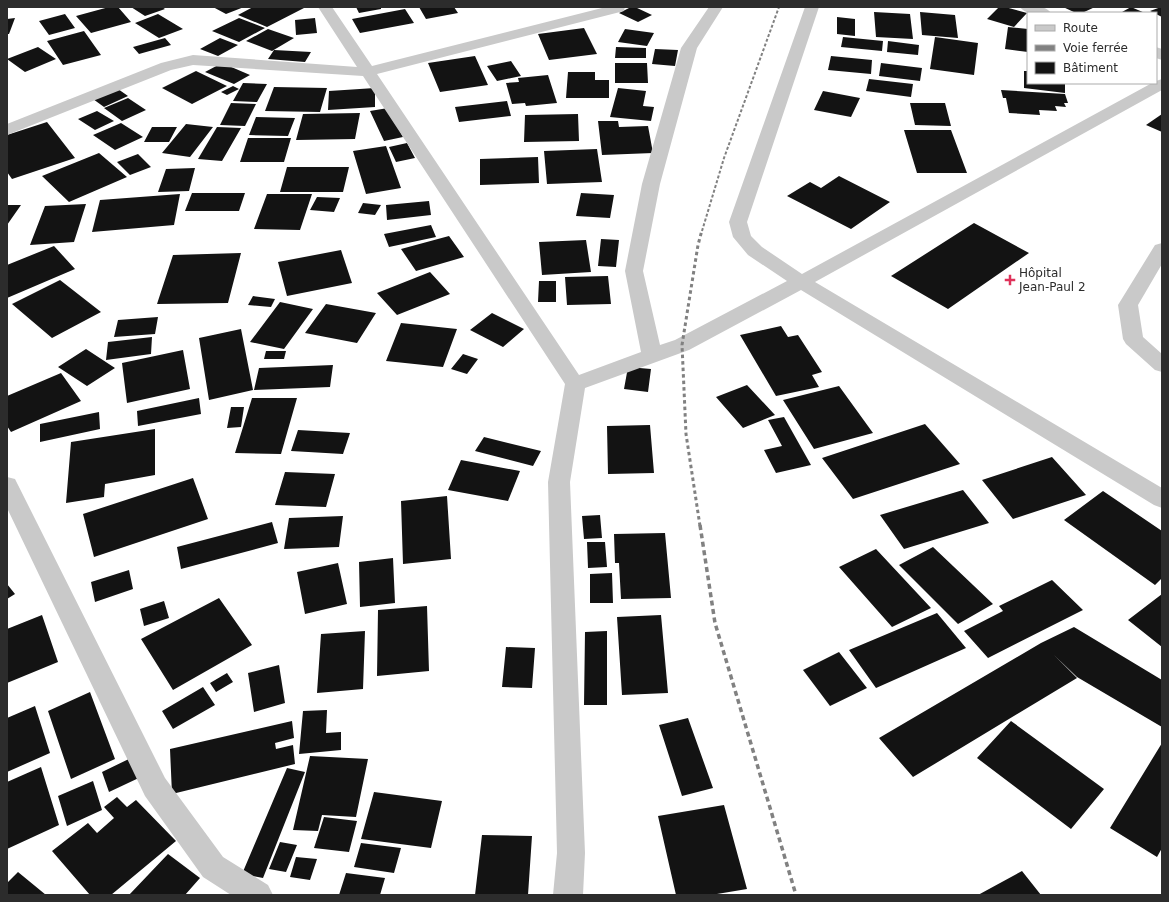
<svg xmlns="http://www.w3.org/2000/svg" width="1169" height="902" viewBox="0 0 1169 902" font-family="'DejaVu Sans',sans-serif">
<rect width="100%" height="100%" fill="#fff"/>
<path fill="#131313" d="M109 7H118L131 22 91 33 76 16Z
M131 7H162L165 9 145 16Z
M213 7H244L226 14Z
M253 7H302L304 8 267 27 238 15Z
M356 7H381V9L359 13Z
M419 7H454L458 13 426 19Z
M631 7H635L652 15 638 22 619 13Z
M999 7H1005L1027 13 1014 27 987 19Z
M1063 7H1095L1082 13H1076Z
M1131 7 1145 13 1122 12Z
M1161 7H1162V17L1150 11Z
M405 9 414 23 360 33 352 19Z
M874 12 910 14 913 39 876 37Z
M920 12 955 15 958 38 922 35Z
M65 14 75 28 49 35 39 21Z
M158 14 183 29 159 38 135 23Z
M837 17 855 19V36L837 34Z
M15 18 9 34H7V19Z
M239 18 265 28 239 42 212 31Z
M315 18 317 33 296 35 295 20Z
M1008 27 1028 29V52L1005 49Z
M584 28 597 54 549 60 538 34Z
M268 29 294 38 272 51 246 41Z
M625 29 654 33 647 46 618 42Z
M84 31 101 55 63 65 47 41Z
M843 37 883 41 882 51 841 47Z
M935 37 978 43 974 75 930 69Z
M165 38 171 45 139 54 133 47Z
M220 38 238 45 218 56 200 49Z
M888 41 919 45 918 55 887 52Z
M38 47 56 59 25 72 7 59Z
M616 47 646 48V58H615Z
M655 49 678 50 675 66 652 64Z
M274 50 311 52 305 62 268 59Z
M475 56 488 85 440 92 428 63Z
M831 56 872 60 871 74 828 70Z
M511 61 521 76 497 81 487 66Z
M222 63 250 75 234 84 205 72Z
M615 63H647L648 83H615Z
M881 63 922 68 920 81 879 76Z
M196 71 227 86 192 104 162 88Z
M1024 71H1028V83H1065V93L1024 88Z
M568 72H595V80H609V98H566Z
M548 75 557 103 526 106 525 103 512 104 506 83 519 82 518 78Z
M869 79 913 84 911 97 866 91Z
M243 83 267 84 257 102 233 101Z
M233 86 239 89 227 95 221 92Z
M274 87 327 88 320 112 265 111Z
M375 88V107L328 110 329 91Z
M618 88 646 91 643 106 654 107 651 121 610 117Z
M118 89 128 96 104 107 93 99Z
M1001 90 1065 94 1068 103H1064L1066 107 1055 106 1057 111 1039 110 1040 115 1009 113 1006 98H1003Z
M823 91 860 98 851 117 814 110Z
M128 98 146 110 122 121 104 108Z
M507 101 511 116 459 122 455 107Z
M231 103 256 104 245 126 220 125Z
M910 103H945L951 126 915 125Z
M388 108 403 137 384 141 370 111Z
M97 111 114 121 95 130 78 119Z
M360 113 355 139 296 140 303 114Z
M578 114 579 141 524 142 525 115Z
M1162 114V132L1146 125Z
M256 117 295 118 288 136 249 135Z
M598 121H618L619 127 648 126 653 153 602 155Z
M47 122 75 158 12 179 7 172V135Z
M121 123 143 137 115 150 93 135Z
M186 124 213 127 190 157 162 153Z
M152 127H177L169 142H144Z
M217 127 241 128 222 161 198 159Z
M904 130H951L967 173H917Z
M248 138H291L284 162H240Z
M407 143 415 158 396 162 389 147Z
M386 146 401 188 366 194 353 151Z
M597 149 602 182 547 184 544 151Z
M99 153 127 177 69 202 42 176Z
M138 154 151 167 130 175 117 162Z
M538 157 539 183 480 185V159Z
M287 167H349L343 192H280Z
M195 168 189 191 158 192 166 169Z
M839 176 890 202 851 229 787 196 810 182 821 188Z
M192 193H245L239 211H185Z
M581 193 614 195 610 218 576 216Z
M180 194 174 225 92 232 100 200Z
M267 194H312L300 230 254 229Z
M317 197 340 198 334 212 310 210Z
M429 201 431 215 387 220 386 205Z
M363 203 381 205 375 215 358 213Z
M86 204 74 242 30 245 45 206Z
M7 205H21L7 225Z
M974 223 1029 253 948 309 891 276Z
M431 225 436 237 389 247 384 234Z
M449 236 464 257 416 271 401 249Z
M601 239 619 240 616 267 598 266Z
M586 240 591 272 542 275 539 242Z
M54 246 75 269 7 298V265Z
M341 250 352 283 287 296 278 262Z
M241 253 228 303 157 304 173 255Z
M430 272 450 294 397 315 377 293Z
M608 276 611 304 567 305 565 277Z
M60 280 101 312 52 338 12 304Z
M539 281H556V302H538Z
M253 296 275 299 271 307 248 305Z
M280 302 313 309 284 349 250 342Z
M326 304 376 313 357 343 305 333Z
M492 313 524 329 503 347 470 330Z
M158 317 155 334 114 337 118 320Z
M401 323 457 329 443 367 386 361Z
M781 326 788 337 798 335 822 372 812 375 819 387 776 396 740 335Z
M241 329 253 390 209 400 199 338Z
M152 337 151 354 106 360 108 342Z
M86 349 115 368 87 386 58 367Z
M183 350 190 389 127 403 122 363Z
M266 351H286L284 359H264Z
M463 354 478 359 467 374 451 369Z
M333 365 330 387 254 390 259 368Z
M628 367 651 369 648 392 624 389Z
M61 373 81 401 11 432 7 426V396Z
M747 385 775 415 743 428 716 397Z
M839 386 873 433 814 449 783 400Z
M199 398 201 414 138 426 137 411Z
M252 398H297L281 454 235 453Z
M231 407H244L241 427 227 428Z
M99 412 100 429 40 442V424Z
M784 417 811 465 776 473 764 450 782 446 768 420Z
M925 424 960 464 853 499 822 458Z
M650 425 654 473 608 474 607 426Z
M155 429V475L105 484 104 497 66 503 71 442Z
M298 430 350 433 343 454 291 451Z
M484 437 541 451 533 466 475 451Z
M1052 457 1086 495 1013 519 982 480Z
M461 460 520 471 508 501 448 490Z
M285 472 335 474 326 507 275 505Z
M193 478 208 519 94 557 83 514Z
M963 490 989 523 904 549 880 515Z
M1103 491 1162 531V578L1155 585 1064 520Z
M447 496 451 559 403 564 401 501Z
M600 515 602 538 584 539 582 516Z
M343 516 339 547 284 549 289 518Z
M272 522 278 543 181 569 177 547Z
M665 533 671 598 621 599 619 563H615L614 534Z
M587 542H605L607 567 588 568Z
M933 547 993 604 958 624 899 565Z
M876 549 931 608 892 627 839 567Z
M393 558 395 603 360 607 359 562Z
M338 563 347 604 305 614 297 572Z
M129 570 133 589 95 602 91 582Z
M612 573 613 603H590V574Z
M1052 580 1083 610 988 658 964 631 1003 611 999 606Z
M7 584 15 594 7 599Z
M1162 594V647L1128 620Z
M219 598 252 645 173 690 141 639Z
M164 601 169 618 144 626 140 609Z
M427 606 429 671 377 676 378 610Z
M937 613 966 648 876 688 849 650Z
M42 615 58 662 7 683V629Z
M661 615 668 693 622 695 617 617Z
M1074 627 1162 680V727L1077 677 1054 655 1077 678 913 777 879 738 1041 643Z
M365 631 363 689 317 693 321 634Z
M607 631V705H584L585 632Z
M506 647 535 648 532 688 502 687Z
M839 652 867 688 830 706 803 670Z
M279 665 285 703 254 712 248 673Z
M227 673 233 682 216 692 210 683Z
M203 687 215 705 173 729 162 711Z
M90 692 115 759 71 779 48 711Z
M35 706 50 753 7 772V718Z
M327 710 326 733 341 732V750L299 754 303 711Z
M688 718 713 788 682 796 659 725Z
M292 721 294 738 275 743 276 749 293 745 295 764 172 794 170 749Z
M1011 721 1104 789 1071 829 977 758Z
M1162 743V848L1157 857 1110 828Z
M135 756 143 776 109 792 102 772Z
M310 756 368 759 356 817 322 815 318 831 293 830Z
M41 767 59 825 7 849V782Z
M287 768 305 772 263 878 242 874Z
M93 781 102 810 67 826 58 796Z
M374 792 442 801 431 848 361 839Z
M117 797 127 807 136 800 176 841 111 895H90L52 851 88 823 97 833 114 818 104 807Z
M724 805 747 889 711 895H676L658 816Z
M324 817 357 821 349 852 314 848Z
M482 835 532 836 528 895H475Z
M280 842 297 845 286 872 269 869Z
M361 843 401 848 394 873 354 867Z
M168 854 200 878 185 895H129Z
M296 857 317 859 310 880 290 877Z
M1022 871 1041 895H978Z
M18 872 46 895H7V883Z
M346 873 385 878 380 895H339Z"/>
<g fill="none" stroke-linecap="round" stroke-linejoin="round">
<path fill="#c9c9c9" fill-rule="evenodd" d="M318 7H332L372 66 606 7H625L624 11 377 74 579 375 641 352 625 271 642 184 681 48 709 7H723L697 48 660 184 643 271 660 345 675 340 787 281 748 255 733 237 729 222 805 7H819L747 222 751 236 762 247 802 274 1152 83H1156V81L1162 79V90L815 282 1162 488V508L1154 505 801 290 689 350 585 388 570 482 585 853 583 895H553L557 853 548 482 565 384 363 76 193 65 171 70 7 135V124L161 63 193 55 357 67Z
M1020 7C1029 7 1045 4 1051 13 1042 13 1026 16 1020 7Z
M1156 47 1162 49V60L1156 58Z
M1162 243V264L1138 305 1143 337 1162 354V372L1155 370 1126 344 1123 339 1118 305 1155 245Z
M7 477 15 479 18 485 165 778 223 857 268 885 273 895H231L203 877 145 796 7 508Z"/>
<path stroke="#818181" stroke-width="2" stroke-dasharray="3 2" stroke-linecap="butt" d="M702 231 724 158 779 7"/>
<path stroke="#818181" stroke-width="3" stroke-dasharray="3.5 3" stroke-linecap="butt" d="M700 526 686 434 682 345 698 245 702 230"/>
<path stroke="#818181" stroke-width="3.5" stroke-dasharray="5 3.5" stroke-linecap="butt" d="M700 525 715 623 796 895"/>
</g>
<path fill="#df325a" stroke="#fff" stroke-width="1.5" d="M1008 274h4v4h4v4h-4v4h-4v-4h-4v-4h4z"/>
<g text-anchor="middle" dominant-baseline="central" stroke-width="4" stroke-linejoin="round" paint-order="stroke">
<g font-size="12" fill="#2c2c2c" stroke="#fff" text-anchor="start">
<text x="1019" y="273">Hôpital<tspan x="1019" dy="14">Jean-Paul 2</tspan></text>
</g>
</g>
<rect width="1169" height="902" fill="none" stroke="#2c2c2c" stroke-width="16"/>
<rect x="1027" y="12" width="130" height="72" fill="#ffffff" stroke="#ababab"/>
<rect x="1035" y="25" width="20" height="6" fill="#c9c9c9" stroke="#ababab"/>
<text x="1063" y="32" font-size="12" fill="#2c2c2c">Route</text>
<rect x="1035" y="45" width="20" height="6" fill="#818181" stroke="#ababab"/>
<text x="1063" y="52" font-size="12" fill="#2c2c2c">Voie ferrée</text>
<rect x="1035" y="62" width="20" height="12" fill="#131313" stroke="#ababab"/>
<text x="1063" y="72" font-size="12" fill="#2c2c2c">Bâtiment</text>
</svg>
